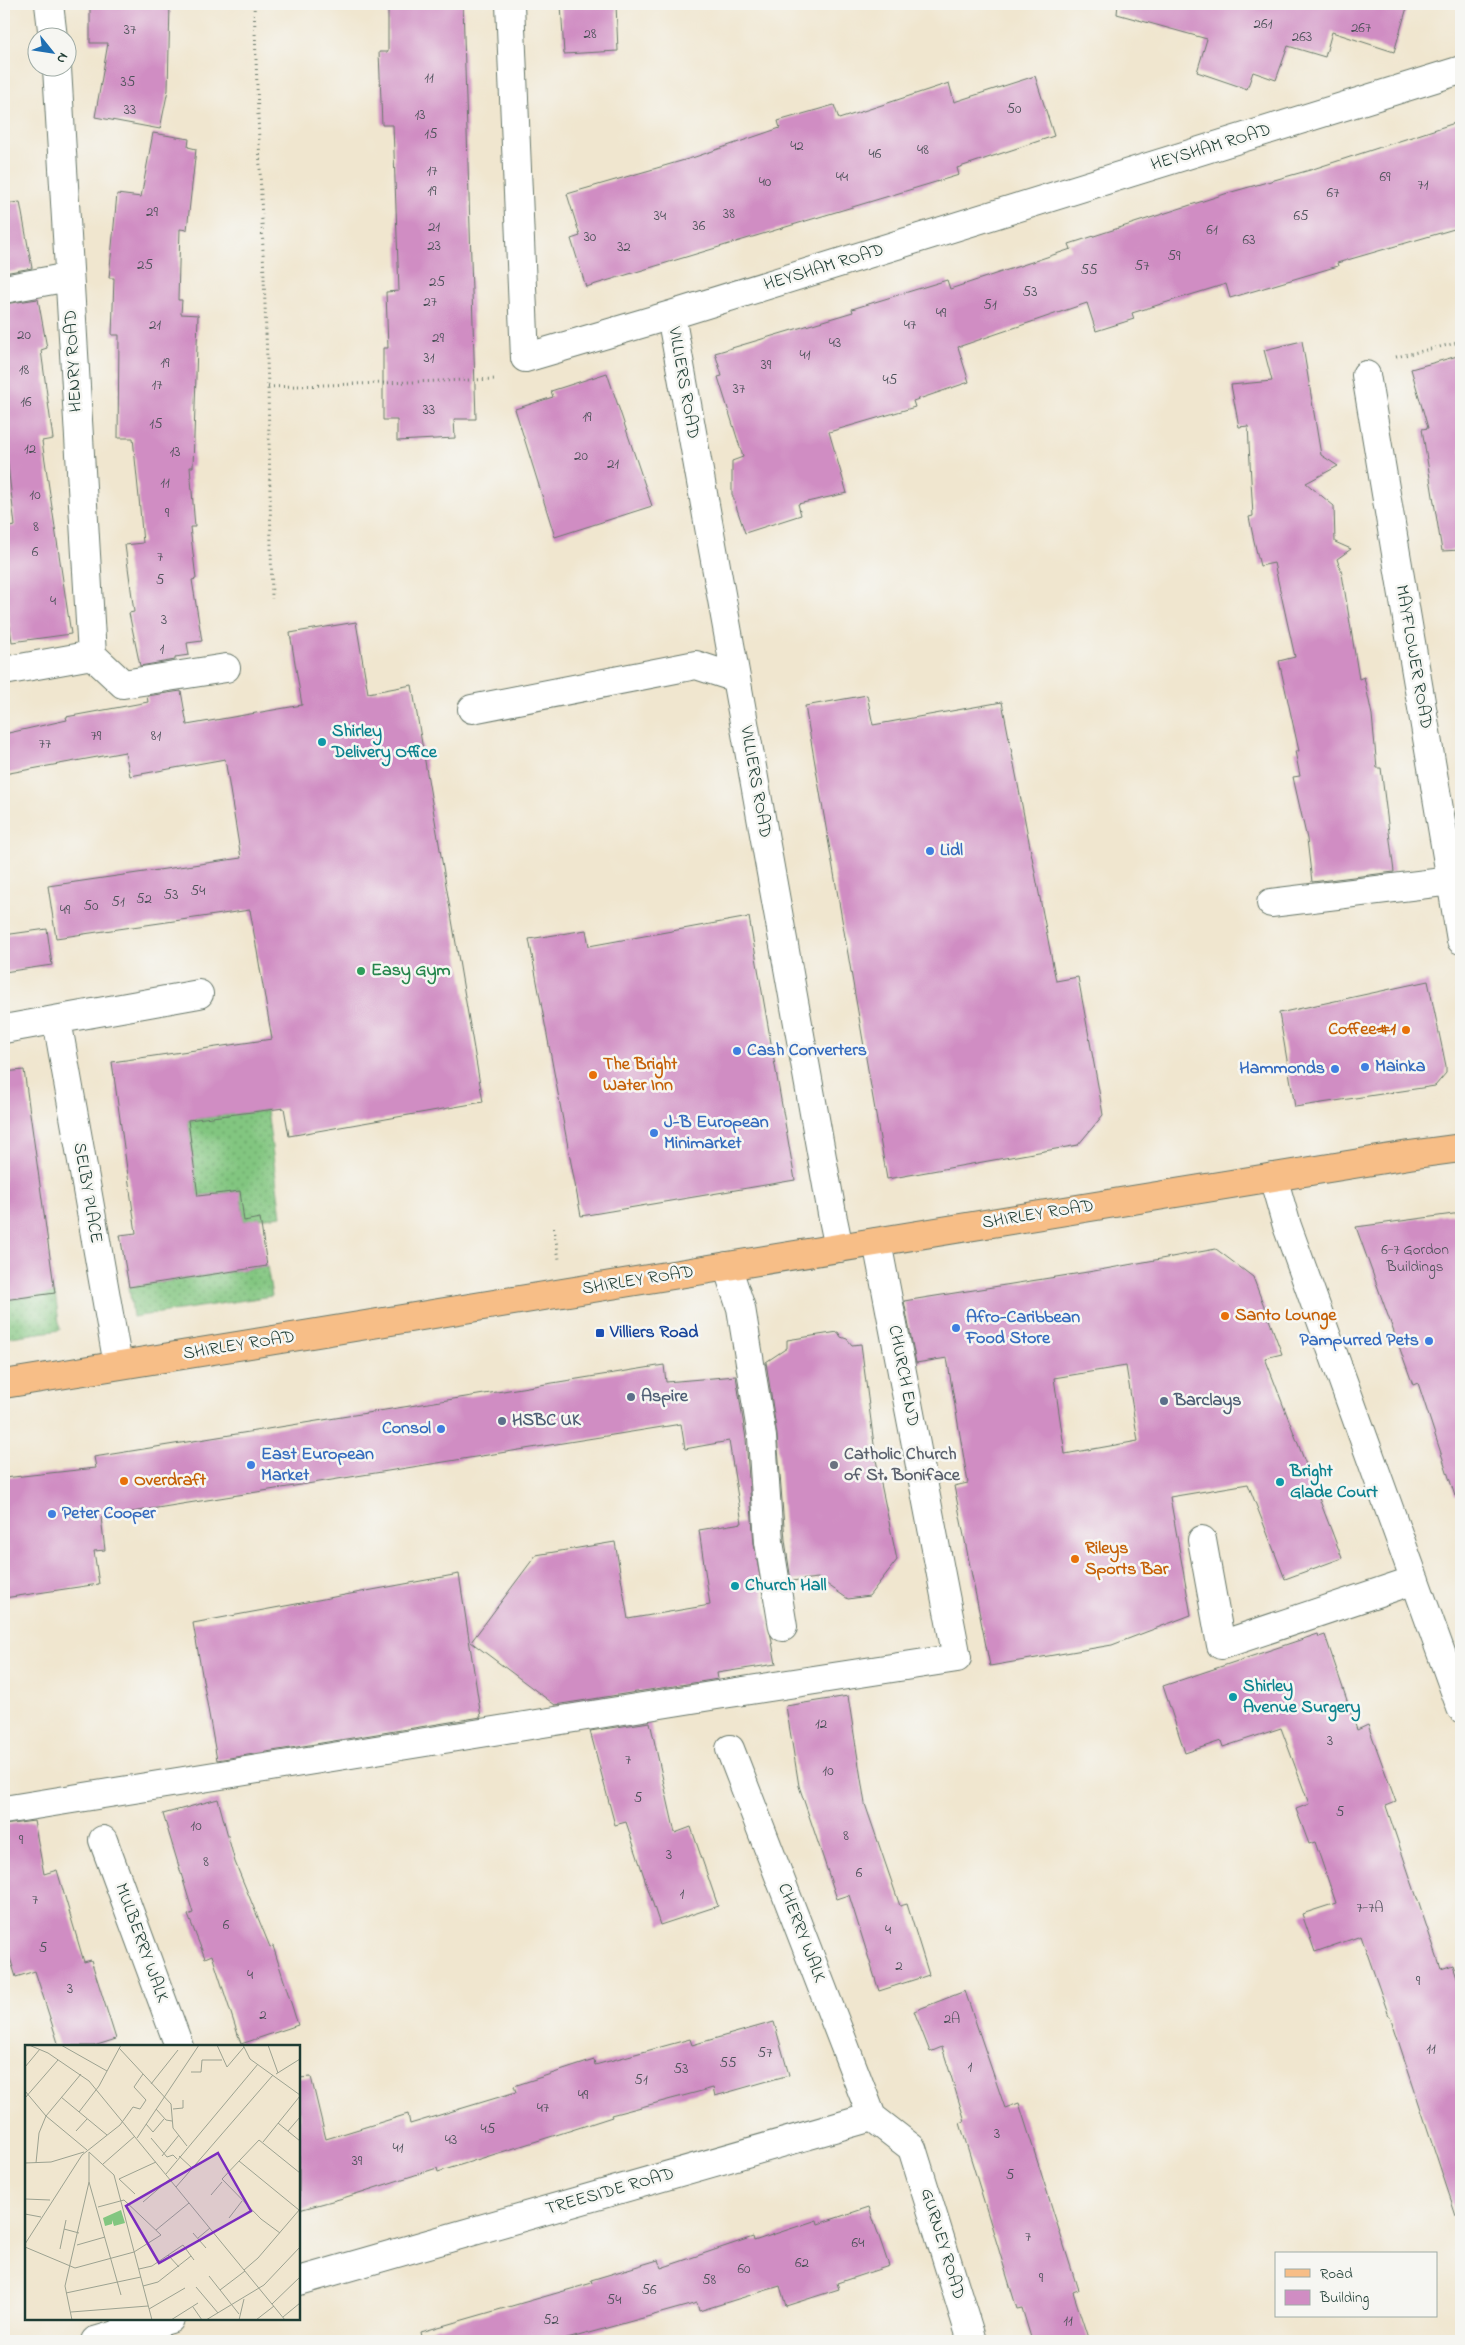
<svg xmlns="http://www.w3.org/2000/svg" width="1465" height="2345" viewBox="0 0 1465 2345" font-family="'Indie Flower',sans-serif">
<defs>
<pattern id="grass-dots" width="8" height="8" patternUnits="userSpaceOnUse" patternTransform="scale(1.25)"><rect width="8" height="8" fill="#82c680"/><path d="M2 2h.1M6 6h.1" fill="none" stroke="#6aa26a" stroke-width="1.8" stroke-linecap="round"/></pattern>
</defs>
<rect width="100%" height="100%" fill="#f6f6f2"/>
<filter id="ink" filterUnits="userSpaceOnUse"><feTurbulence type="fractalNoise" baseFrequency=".02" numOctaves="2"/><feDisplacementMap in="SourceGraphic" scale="10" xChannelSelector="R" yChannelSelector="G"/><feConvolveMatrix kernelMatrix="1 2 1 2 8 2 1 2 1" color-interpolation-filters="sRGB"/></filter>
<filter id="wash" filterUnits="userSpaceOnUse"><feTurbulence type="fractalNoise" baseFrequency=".0096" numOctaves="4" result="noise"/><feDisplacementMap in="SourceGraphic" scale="20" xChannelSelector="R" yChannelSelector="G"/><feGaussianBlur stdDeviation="1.12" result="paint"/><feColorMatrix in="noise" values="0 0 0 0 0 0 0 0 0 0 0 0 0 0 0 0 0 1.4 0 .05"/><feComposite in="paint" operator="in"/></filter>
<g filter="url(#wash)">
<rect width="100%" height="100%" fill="#f0e6cf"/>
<path fill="url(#grass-dots)" stroke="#50825a" d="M267 1110 281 1216 244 1221 240 1191 198 1196 188 1120Z
M267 1266 272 1296 133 1317 129 1287Z
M55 1293 60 1330 4 1338V1300Z"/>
<g id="blocks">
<path fill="#d08dc3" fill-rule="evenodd" d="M90 4H170L168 90 160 129 95 117 108 43H90Z
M388 4H463L476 419H454L455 438 397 441V420H383V348H388L386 292 399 291 393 125H382L379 52H388Z
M561 4H616L618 51 564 54Z
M1118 4H1408L1394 52 1332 32 1325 57 1288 46 1276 80 1253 72 1247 89 1197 72 1207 39 1117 14Z
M1035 76 1054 136 957 168 959 175 586 287 571 239 580 236 567 194 695 157 780 128 778 121 834 105 839 119 949 83 954 102Z
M1461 121V227L1337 263 1338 266 1230 298 1226 284 1132 313 1134 319 1096 331 1087 303 958 347 969 382 913 401 915 407 829 432 847 493 798 504 801 515 745 533 732 494V461L743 457 718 377 722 376 715 353 853 312 852 309 947 280 950 289 1071 249 1069 244 1228 193 1310 170Z
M153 133 189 139 188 147 196 149 187 230 180 229 178 300H182L181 314 198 315 193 467H190L195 527H190L196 579 192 580 202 641 187 643 189 655 175 657V660L140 666 129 613 134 612 125 545 143 543 139 498 133 438H118L119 335H112L114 278H109L117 194 141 197Z
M20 202 32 268 4 273V204Z
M38 299 47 348 41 350 53 439 42 441 71 634 12 642 4 587V528L15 526 4 430V304Z
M1302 341 1321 455 1338 466 1306 483 1334 506 1335 542 1351 549 1337 559 1342 574 1359 679 1364 677 1372 715 1377 768H1381L1394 872 1312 882 1307 839 1293 777 1300 776 1295 751H1299L1279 661 1295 657 1274 563 1260 566 1254 541 1249 517 1253 516 1248 426 1239 427 1231 385 1272 381 1264 350Z
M1461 355V550L1442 551 1422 429 1428 428 1411 369Z
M607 373 652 506 555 537 515 409 553 397 551 391Z
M356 622 368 693 412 685 483 1102 289 1136 284 1108 188 1120 198 1196 240 1191 244 1221 260 1218 267 1266 129 1287 120 1235 136 1233 112 1062 272 1039 250 910 56 938 48 886 241 858 225 759 130 776 125 752 4 774V734L67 720 66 717 148 702 147 696 181 691 187 725 302 705 290 633Z
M867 695 873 725 1002 702 1056 981 1078 977 1099 1091 1103 1115 1078 1145 887 1179 805 706Z
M749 917 795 1180 581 1216 529 939 586 930 589 946Z
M47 929 52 965 4 972V935Z
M1428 981 1446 1066V1073L1435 1086 1295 1107 1279 1013Z
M24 1070 55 1293 4 1300V1072Z
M1461 1213V1495L1455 1496 1418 1383 1413 1385 1356 1227Z
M1216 1249 1253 1277 1282 1354 1265 1358 1342 1558 1285 1579 1248 1484 1170 1497 1191 1615 1112 1645 990 1666 954 1486 968 1483 947 1358 916 1363 904 1301 1094 1271ZM1126 1366 1138 1441 1065 1454 1054 1378Z
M838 1332 841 1337 847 1339 852 1345 861 1344 876 1460 897 1560 869 1596 848 1599 818 1578 791 1581 785 1540 777 1435 766 1362 787 1348V1340Z
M664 1365 666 1382 736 1376 746 1439 754 1544 776 1664 717 1673 718 1679 555 1705 471 1642 536 1555 615 1542 628 1619 710 1605 699 1530 742 1523 729 1441 685 1449 681 1424 101 1517 105 1550 94 1551 99 1584 4 1598V1478L96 1468 94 1457Z
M459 1574 481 1717 217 1760 193 1623Z
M1318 1634 1319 1637 1325 1635 1357 1730 1368 1725 1396 1802 1386 1806 1441 1969 1453 1965 1461 1989V2214L1456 2215 1390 2016H1389L1361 1936 1315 1952 1302 1914 1336 1903 1315 1842 1309 1844 1296 1809 1309 1804 1281 1728 1223 1747 1221 1741 1185 1753 1163 1686Z
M848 1696 865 1804 900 1906 907 1904 929 1975 879 1991 849 1895 837 1899 799 1786 786 1706Z
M650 1722 675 1833 691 1827 718 1906 660 1925 626 1822 615 1825 590 1731Z
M218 1799 235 1862 270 1947 273 1946 298 2025 241 2044 212 1955 205 1958 188 1915 193 1913 163 1814Z
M34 1821 44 1874 57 1870 84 1962 91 1960 116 2039 94 2046H59L35 1971 16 1977 4 1939V1825Z
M965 1991 1005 2108 1019 2103 1078 2290 1073 2292 1089 2341H1032L1022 2308 1017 2309 960 2123 965 2121 942 2047 930 2052 914 2011Z
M774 2022 789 2075 715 2096 713 2088 611 2115 612 2117 572 2130 438 2172 437 2168 343 2198 299 2210V2078L311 2077 326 2139 408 2114 410 2124 516 2092 514 2086 594 2060 595 2065 690 2039 692 2045Z
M869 2207 889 2266 837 2283 839 2289 786 2306 780 2286 699 2311 697 2303 560 2341H423L421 2332 592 2283 591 2280 658 2260 661 2268 753 2237 754 2241 817 2220 818 2224Z"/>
</g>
</g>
<g filter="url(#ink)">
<use href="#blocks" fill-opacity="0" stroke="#68786a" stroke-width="1"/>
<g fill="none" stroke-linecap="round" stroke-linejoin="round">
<defs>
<path id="minor" d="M49 4 53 38
M510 4 525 358 671 315 1461 70
M57 68 92 655
M4 289 69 277
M671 315 833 1219 839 1248
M1366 375 1461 940
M92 655 123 684 226 668
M4 671 92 655
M472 709 696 665 736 678
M1271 903 1451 881
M57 1020 118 1365
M4 1029 199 994
M1273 1177 1287 1226 1461 1708
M727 1266 741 1308 762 1437 769 1542 783 1627
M1202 1540 1221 1645 1415 1580
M730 1749 872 2117
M4 1810 717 1695 957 1658 877 1242
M103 1840 179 2046
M299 2281 872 2117 912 2148 972 2341
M95 2341 170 2319"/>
<path id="major" d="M4 1384 1409 1155 1461 1148"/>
</defs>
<use href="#minor" stroke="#68786a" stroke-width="30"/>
<use href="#major" stroke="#68786a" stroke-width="30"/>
<path stroke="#68786a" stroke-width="3" stroke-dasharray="1 4" stroke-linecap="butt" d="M254 4 268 387 272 599
M1396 357 1461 342
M268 387 497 379
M554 1228 559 1259"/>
<use href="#minor" stroke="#fff" stroke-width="28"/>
<use href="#major" stroke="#f7be87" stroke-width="28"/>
</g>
</g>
<g fill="#0f9aa8" stroke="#f6f6f2" stroke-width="2">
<circle cx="322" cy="742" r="5"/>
<circle cx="1280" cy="1482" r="5"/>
<circle cx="735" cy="1586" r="5"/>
<circle cx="1233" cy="1697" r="5"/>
</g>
<g fill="#3f7fe0" stroke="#f6f6f2" stroke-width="2">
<circle cx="930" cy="851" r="5"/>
<circle cx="737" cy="1051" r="5"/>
<circle cx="1365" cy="1067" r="5"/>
<circle cx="1335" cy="1069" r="5"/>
<circle cx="654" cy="1133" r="5"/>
<circle cx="956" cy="1328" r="5"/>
<circle cx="1429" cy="1341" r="5"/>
<circle cx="441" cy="1429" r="5"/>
<circle cx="251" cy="1465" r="5"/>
<circle cx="52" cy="1514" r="5"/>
</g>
<circle fill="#2e9e5b" stroke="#f6f6f2" stroke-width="2" cx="361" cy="971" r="5"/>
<g fill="#e8710a" stroke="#f6f6f2" stroke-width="2">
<circle cx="1406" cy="1030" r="5"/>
<circle cx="593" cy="1075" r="5"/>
<circle cx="1225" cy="1316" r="5"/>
<circle cx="124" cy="1481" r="5"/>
<circle cx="1075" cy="1559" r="5"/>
</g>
<rect fill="#1a4fb4" stroke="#f6f6f2" stroke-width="2" x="595" y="1328" width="10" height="10" rx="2.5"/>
<g fill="#5c6f8a" stroke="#f6f6f2" stroke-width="2">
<circle cx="631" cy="1397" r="5"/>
<circle cx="1164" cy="1401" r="5"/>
<circle cx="502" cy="1421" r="5"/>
</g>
<circle fill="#6b7280" stroke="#f6f6f2" stroke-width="2" cx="834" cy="1465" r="5"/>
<g text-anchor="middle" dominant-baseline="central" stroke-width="5" stroke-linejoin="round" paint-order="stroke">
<g font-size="15" fill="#4b5158">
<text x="1263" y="24">261</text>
<text x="1361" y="28">267</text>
<text x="130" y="30">37</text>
<text x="590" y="34">28</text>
<text x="1302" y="37">263</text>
<text x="429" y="78">11</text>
<text x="128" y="82">35</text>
<text x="1014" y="109">50</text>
<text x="130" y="110">33</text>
<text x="420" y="115">13</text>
<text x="431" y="134">15</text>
<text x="797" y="146">42</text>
<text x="923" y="150">48</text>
<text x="875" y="154">46</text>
<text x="432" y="171">17</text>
<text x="842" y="177">44</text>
<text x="1385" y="177">69</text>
<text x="765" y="182">40</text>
<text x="1423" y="185">71</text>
<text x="432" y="191">19</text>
<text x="1333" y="193">67</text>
<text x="152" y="212">29</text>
<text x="729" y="214">38</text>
<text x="660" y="216">34</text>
<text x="1301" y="216">65</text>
<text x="699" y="226">36</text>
<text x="434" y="227">21</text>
<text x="1212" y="230">61</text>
<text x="590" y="237">30</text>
<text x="1249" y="240">63</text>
<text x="434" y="246">23</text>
<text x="624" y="247">32</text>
<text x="1174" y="256">59</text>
<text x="145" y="265">25</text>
<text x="1142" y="266">57</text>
<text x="1089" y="270">55</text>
<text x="437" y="282">25</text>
<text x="1030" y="292">53</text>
<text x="430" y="302">27</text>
<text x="990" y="305">51</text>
<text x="941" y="313">49</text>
<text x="155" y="325">21</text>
<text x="910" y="325">47</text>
<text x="24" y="335">20</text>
<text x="438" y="338">29</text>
<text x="835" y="343">43</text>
<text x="805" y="355">41</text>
<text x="429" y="358">31</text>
<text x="165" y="363">19</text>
<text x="766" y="365">39</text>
<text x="24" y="370">18</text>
<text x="890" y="380">45</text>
<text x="157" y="385">17</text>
<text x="739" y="389">37</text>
<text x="26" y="402">16</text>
<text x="429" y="410">33</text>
<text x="587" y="417">19</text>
<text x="156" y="424">15</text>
<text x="30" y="449">12</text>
<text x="175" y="452">13</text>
<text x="581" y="456">20</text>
<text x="613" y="464">21</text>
<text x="165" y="483">11</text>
<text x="35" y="495">10</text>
<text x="167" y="513">9</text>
<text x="36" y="527">8</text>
<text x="35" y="552">6</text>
<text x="160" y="557">7</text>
<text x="160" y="580">5</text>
<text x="53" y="601">4</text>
<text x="164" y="620">3</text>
<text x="162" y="649">1</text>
<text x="96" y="736">79</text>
<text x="156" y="736">81</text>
<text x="45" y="744">77</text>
<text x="198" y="891">54</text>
<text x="171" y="895">53</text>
<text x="144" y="899">52</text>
<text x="118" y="902">51</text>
<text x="91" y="906">50</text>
<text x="65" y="910">49</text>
<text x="1415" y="1250">6-7 Gordon<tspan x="1415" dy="17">Buildings</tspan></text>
<text x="821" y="1724">12</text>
<text x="1330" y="1741">3</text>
<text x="628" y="1760">7</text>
<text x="828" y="1771">10</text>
<text x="638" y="1798">5</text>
<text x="1340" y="1812">5</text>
<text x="196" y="1826">10</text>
<text x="846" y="1836">8</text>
<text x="21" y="1840">9</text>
<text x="669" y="1855">3</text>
<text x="206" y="1862">8</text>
<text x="859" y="1873">6</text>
<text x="682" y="1894">1</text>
<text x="35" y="1900">7</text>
<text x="1370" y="1908">7-7A</text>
<text x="226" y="1925">6</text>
<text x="888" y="1930">4</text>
<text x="43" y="1948">5</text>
<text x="899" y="1966">2</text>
<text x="250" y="1975">4</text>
<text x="1418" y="1981">9</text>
<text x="70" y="1989">3</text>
<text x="263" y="2015">2</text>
<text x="952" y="2019">2A</text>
<text x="1431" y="2049">11</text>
<text x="765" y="2053">57</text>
<text x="728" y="2063">55</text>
<text x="970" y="2067">1</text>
<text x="681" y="2069">53</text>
<text x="641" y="2080">51</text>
<text x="583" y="2095">49</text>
<text x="543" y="2108">47</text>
<text x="488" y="2129">45</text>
<text x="997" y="2134">3</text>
<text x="451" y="2140">43</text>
<text x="398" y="2148">41</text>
<text x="357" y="2161">39</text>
<text x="1010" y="2175">5</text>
<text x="1028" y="2237">7</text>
<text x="858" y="2243">64</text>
<text x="802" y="2263">62</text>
<text x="744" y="2269">60</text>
<text x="1041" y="2278">9</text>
<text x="709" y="2280">58</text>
<text x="649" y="2290">56</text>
<text x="614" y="2300">54</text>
<text x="551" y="2320">52</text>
<text x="1068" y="2321">11</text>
</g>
<g font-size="18" fill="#1f3d34" stroke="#f6f6f2">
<text transform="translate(1211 148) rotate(-17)">HEYSHAM ROAD</text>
<text transform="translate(824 268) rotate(-17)">HEYSHAM ROAD</text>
<text transform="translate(74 361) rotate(-93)">HENRY ROAD</text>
<text transform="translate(683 383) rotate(80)">VILLIERS ROAD</text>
<text transform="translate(1413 657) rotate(80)">MAYFLOWER ROAD</text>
<text transform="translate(755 782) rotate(80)">VILLIERS ROAD</text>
<text transform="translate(87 1193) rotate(80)">SELBY PLACE</text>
<text transform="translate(1038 1215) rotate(-9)">SHIRLEY ROAD</text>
<text transform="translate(638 1281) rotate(-9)">SHIRLEY ROAD</text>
<text transform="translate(239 1346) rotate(-9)">SHIRLEY ROAD</text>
<text transform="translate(903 1376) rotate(79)">CHURCH END</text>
<text transform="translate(801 1933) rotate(69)">CHERRY WALK</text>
<text transform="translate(141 1943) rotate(70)">MULBERRY WALK</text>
<text transform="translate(610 2192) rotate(-16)">TREESIDE ROAD</text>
<text transform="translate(942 2244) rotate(73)">GURNEY ROAD</text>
</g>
<g font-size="18" font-weight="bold" fill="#0d838f" stroke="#f6f6f2" text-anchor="start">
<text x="332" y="732">Shirley<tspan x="332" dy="21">Delivery Office</tspan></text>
<text x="1290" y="1472">Bright<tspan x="1290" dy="21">Glade Court</tspan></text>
<text x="745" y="1586">Church Hall</text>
<text x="1243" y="1687">Shirley<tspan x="1243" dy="21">Avenue Surgery</tspan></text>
</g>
<g font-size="18" font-weight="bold" fill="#366cbe" stroke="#f6f6f2" text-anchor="start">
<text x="940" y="851">Lidl</text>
<text x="747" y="1051">Cash Converters</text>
<text x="1375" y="1067">Mainka</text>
<text x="1325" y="1069" text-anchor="end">Hammonds</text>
<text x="664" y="1123">J-B European<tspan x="664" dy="21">Minimarket</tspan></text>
<text x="966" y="1318">Afro-Caribbean<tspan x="966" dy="21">Food Store</tspan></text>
<text x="1419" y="1341" text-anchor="end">Pampurred Pets</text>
<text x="431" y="1429" text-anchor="end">Consol</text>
<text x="261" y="1455">East European<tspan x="261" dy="21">Market</tspan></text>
<text x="62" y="1514">Peter Cooper</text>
</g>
<g font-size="18" font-weight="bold" fill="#27864d" stroke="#f6f6f2" text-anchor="start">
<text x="371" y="971">Easy Gym</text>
</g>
<g font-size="18" font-weight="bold" fill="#c56008" stroke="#f6f6f2" text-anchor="start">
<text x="1396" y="1030" text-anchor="end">Coffee#1</text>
<text x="603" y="1065">The Bright<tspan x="603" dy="21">Water Inn</tspan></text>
<text x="1235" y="1316">Santo Lounge</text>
<text x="134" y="1481">Overdraft</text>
<text x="1085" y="1549">Rileys<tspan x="1085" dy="21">Sports Bar</tspan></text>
</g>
<g font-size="18" font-weight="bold" fill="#164399" stroke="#f6f6f2" text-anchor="start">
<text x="610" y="1333">Villiers Road</text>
</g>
<g font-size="18" font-weight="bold" fill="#4e5e75" stroke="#f6f6f2" text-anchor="start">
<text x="641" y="1397">Aspire</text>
<text x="1174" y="1401">Barclays</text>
<text x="512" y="1421">HSBC UK</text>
</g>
<g font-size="18" font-weight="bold" fill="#5b616d" stroke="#f6f6f2" text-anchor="start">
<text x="844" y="1455">Catholic Church<tspan x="844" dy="21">of St. Boniface</tspan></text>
</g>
</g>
<g transform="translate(25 2045)">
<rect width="275" height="275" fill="#f0e6cf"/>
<path d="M96 165 100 178 89 181 87 175V179L80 181 78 173Z" fill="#82c680"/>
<path fill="none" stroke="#9ca291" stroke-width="1" d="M4 0 23 8 64 36 260 275M36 0 82 26M192 0 202 22 219 2M218 0 225 14 275 50M243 0 253 28M94 3 146 59 148 83 162 101M0 22 15 4M166 27H176L177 15H197M251 29 275 14M126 39 153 5M0 46 21 71 62 105M36 52 82 90M0 53 33 15M131 64 141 75 147 76M148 64 158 63V55M54 67 74 41 96 0M253 78 275 96M121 79 128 87 139 74M51 86 62 74M263 86 275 72M112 93 174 0M126 93 142 112 148 110 152 114M238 97 275 51M64 107 89 130 127 275M137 111 154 90M154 111 167 123M214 116 274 165M0 118 26 117 59 107M11 118 14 88 21 71 56 29M78 119 110 91M141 129 233 19M94 134 131 117M94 134 110 149M64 137 96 250M151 142 248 30M186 150 197 137M0 154 25 155M118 157 145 134M0 169 16 172M204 173 217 156M39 184 54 188M131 185 164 158M168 188 181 203M255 188 236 174 197 134 234 95 275 128M173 193 185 183M0 199 57 110 95 80 108 62 115 64 121 55 109 42 118 29M52 200 80 192M0 202 50 223 109 207 136 190 99 155 73 162M35 204 41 175M143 210 154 222M114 224 127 221 158 200 169 215M219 225 233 213 275 164M184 231 214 269M118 241 133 237 166 211M171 242 193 268M195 245 220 226M41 248 116 232M247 259 275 232M168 262 177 275M124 264 160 243M46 267 123 261M258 272 275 258M47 275 40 241 64 137V107M146 275 173 258M181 275 239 240 275 202M214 275 219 254M231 275 249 261"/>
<path fill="#7b2cbf" fill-opacity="0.15" stroke="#7b2cbf" stroke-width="2.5" d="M193 108 226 166 134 218 101 161Z"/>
<rect width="275" height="275" fill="none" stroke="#1f3d34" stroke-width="2.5"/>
</g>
<rect width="1465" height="2345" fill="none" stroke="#f6f6f2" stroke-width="20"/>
<rect x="1275" y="2252" width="162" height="65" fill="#f6f6f2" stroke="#a0aca6"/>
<rect x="1285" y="2269" width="25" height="8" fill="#f7be87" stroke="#a0aca6"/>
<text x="1320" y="2278" font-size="15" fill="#1f3d34">Road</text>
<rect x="1285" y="2290" width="25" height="15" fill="#d08dc3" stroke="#a0aca6"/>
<text x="1320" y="2302" font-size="15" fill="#1f3d34">Building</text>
<g transform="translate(52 52) rotate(120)"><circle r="24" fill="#f6f6f2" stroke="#a0aca6"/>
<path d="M0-4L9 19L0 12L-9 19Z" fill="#1f6fb2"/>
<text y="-8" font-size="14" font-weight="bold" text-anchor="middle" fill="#1f3d34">N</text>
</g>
</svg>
